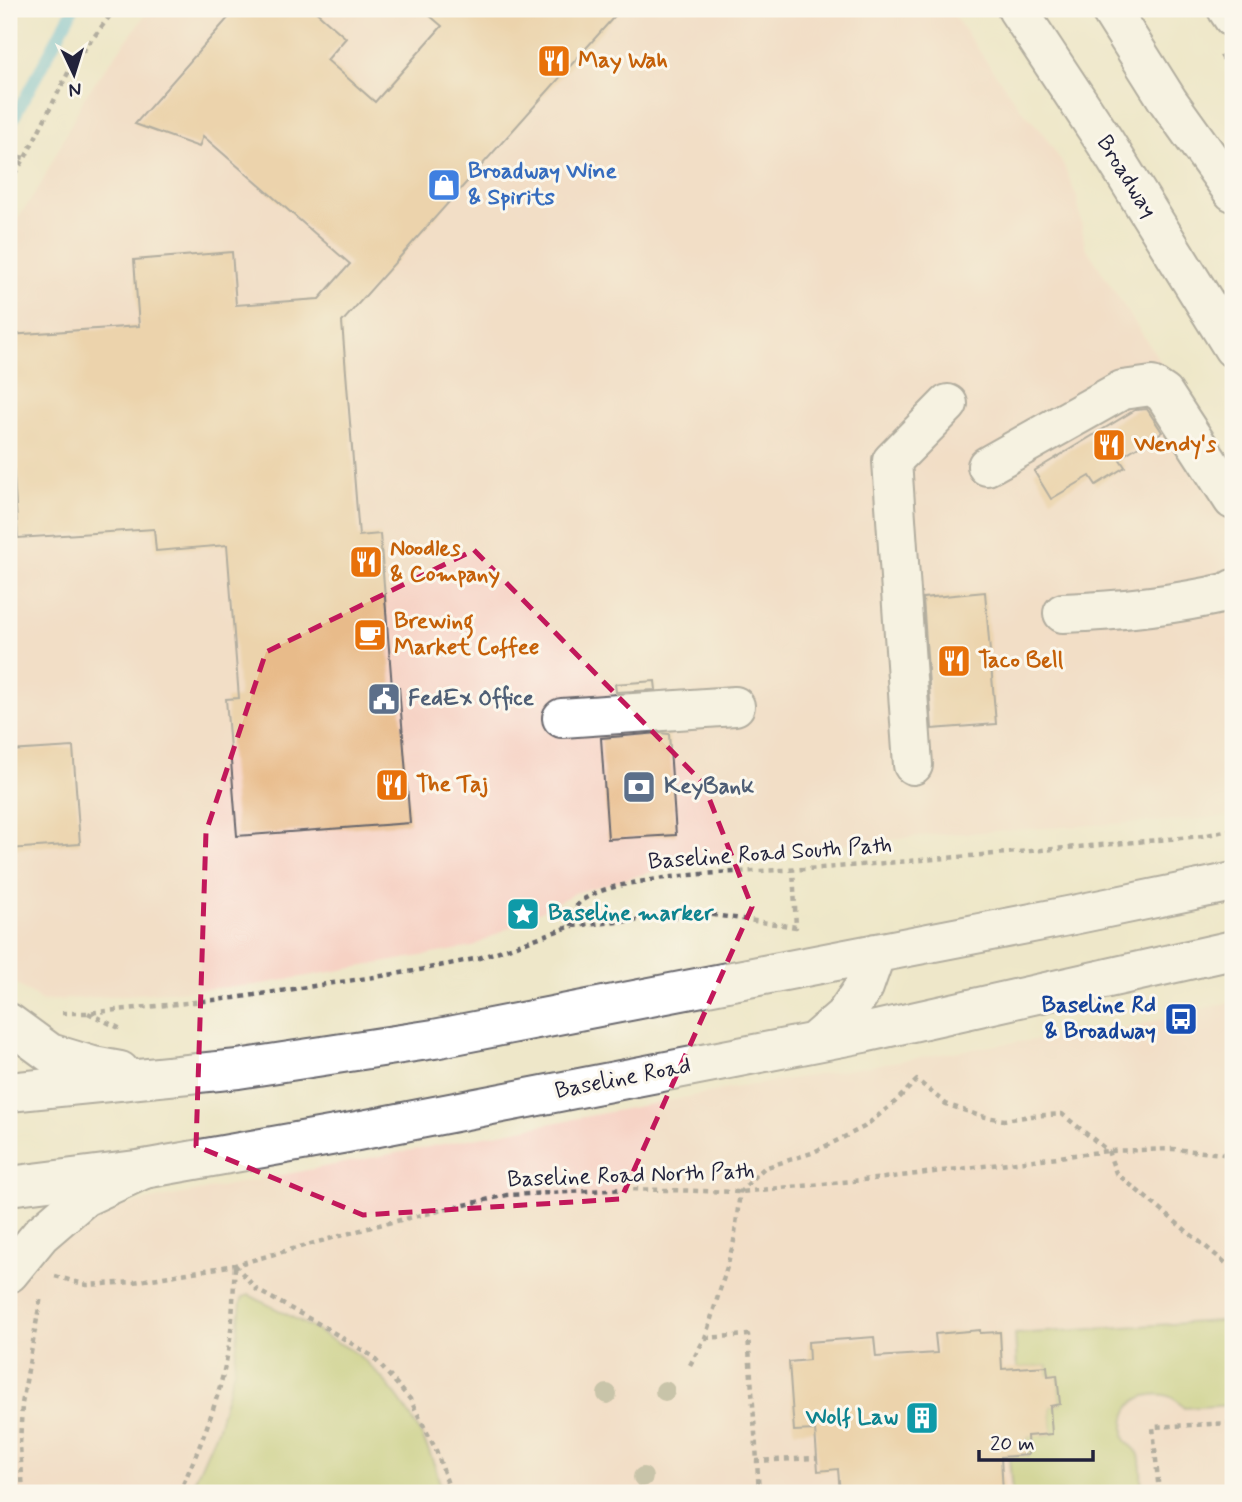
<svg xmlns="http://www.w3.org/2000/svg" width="1242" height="1502" viewBox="0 0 1242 1502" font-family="Mynerve,sans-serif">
<rect width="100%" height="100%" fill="#fbf7ec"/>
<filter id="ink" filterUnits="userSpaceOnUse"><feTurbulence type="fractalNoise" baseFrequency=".0143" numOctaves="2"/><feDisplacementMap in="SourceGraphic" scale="14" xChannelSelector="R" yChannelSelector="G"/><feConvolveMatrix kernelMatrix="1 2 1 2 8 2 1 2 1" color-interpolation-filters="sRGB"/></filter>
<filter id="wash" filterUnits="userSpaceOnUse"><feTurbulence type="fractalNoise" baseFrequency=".00686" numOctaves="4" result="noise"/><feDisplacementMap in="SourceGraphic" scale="28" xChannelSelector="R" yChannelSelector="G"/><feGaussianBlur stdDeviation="1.57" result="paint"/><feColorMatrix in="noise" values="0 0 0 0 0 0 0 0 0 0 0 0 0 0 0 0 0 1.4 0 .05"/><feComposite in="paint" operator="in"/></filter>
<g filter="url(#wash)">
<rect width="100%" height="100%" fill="#eee7c9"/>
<path fill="#f6d2c4" d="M150 9H949L1020 108 1043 133 1064 166 1077 198 1085 246 1233 474V817L932 835 688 862 575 893 472 947 256 985 42 1001 9 979V231L40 186 85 96Z
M1233 1001V1493H9V1287L78 1223 121 1206 734 1088 1009 1043 1108 1033Z"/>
<path fill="#b4c265" stroke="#6b7250" stroke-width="2" d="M249 1295C276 1309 303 1322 329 1338 338 1343 349 1348 357 1354 398 1388 432 1442 442 1493H189L217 1430 234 1370 241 1302 243 1297Z
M1233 1320V1405L1184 1408C1174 1397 1167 1393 1151 1395 1133 1397 1124 1410 1124 1428 1124 1431 1124 1436 1125 1439 1129 1445 1137 1449 1139 1455 1142 1465 1141 1483 1142 1493H1012L1009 1457 1028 1455 1027 1436 1052 1434 1050 1406 1060 1404 1057 1376H1048L1047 1366 1017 1368 1015 1334Z"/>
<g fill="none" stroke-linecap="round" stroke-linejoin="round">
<path stroke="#5fbede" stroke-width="12" d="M9 127 73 9"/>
</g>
<g id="blocks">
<path fill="#e8bb8a" d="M236 9H313L346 38 327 60 375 102 442 26 422 9H621L342 322 359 536 380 534 392 687H399L410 823 237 836 226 699 239 698 227 545 156 551 154 529 18 538 11 429H9V335L139 326 134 260 232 252 236 305 319 299 350 264 203 136 199 147 135 124Z
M1147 409 1162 432 1119 458 1125 467 1096 485 1090 476 1051 499 1034 471 1135 410Z
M985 592 996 724 932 729 923 598Z
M655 681 656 690 616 692 615 684Z
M659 733 669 734 676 835 608 839 601 738Z
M73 747 80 844 9 849V751Z
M980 1330V1333L1000 1332 1002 1369 1047 1366 1048 1376 1057 1375 1060 1404 1050 1406 1052 1434 1027 1436 1028 1455 1001 1457 1003 1493H840L838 1469 818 1471 815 1430 794 1431 789 1362 809 1360 808 1342 874 1337 876 1357 937 1353 935 1334Z"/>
</g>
</g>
<g filter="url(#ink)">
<use href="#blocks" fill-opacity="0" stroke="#69676d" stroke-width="2"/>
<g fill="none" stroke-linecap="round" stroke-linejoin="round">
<defs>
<path id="minor" d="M1227 9 1233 18
M987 466 1122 390 1152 386 1164 394 1233 500
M1063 613C1121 611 1174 605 1230 592L1233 589
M562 718 735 706
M913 765 892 461 948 404"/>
<path id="major" d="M1017 9 1105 142 1233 348
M1110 9 1168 101 1233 192
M9 1023 50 1053 93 1066 120 1071
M815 1041 845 1015 864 987 876 953
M9 1092 238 1069 434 1039 1073 915 1233 882
M9 1186 144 1169 347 1133 863 1033 1233 950"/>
<path id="highway" d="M9 1273 41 1234 84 1197 144 1169"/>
</defs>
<use href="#minor" stroke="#69676d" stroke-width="42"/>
<use href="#major" stroke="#69676d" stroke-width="42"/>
<use href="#highway" stroke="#69676d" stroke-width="42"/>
<path stroke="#69676d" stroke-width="4.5" stroke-dasharray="5 5" stroke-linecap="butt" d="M1221 55 1233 75
M9 155 25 158
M9 182 25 158 71 67 115 9
M572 926C573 916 574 904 584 899 602 888 625 884 645 881 708 870 772 872 836 867 959 857 1081 847 1203 836L1233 829
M62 1013H88L234 998 414 971 479 958 572 926 707 914 796 927 793 869
M88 1013 121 1029
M235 1265 257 1290 321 1325 372 1356 410 1399 436 1450 451 1493
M55 1276 87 1285 134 1282 235 1265 379 1225 507 1195 627 1189 740 1192 884 1178 1108 1151 1173 1149 1233 1155
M705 1338 748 1335 757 1461
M690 1365 705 1338 727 1267 734 1241 740 1192 764 1168 812 1153 864 1127 895 1102 917 1080 946 1104 980 1116 1004 1120 1031 1116 1062 1114 1108 1151 1116 1173 1228 1265 1233 1268
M23 1493 20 1445 22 1404 41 1296
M179 1493C201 1446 220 1398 229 1346 233 1321 233 1292 235 1266
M759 1493 757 1461 817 1458
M1159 1493 1153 1427 1233 1423"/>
<use href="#minor" stroke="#fff" stroke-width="38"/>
<use href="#major" stroke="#fff" stroke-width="38"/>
<use href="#highway" stroke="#fff" stroke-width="38"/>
</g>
<g fill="#9a9983">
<circle cx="665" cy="1391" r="10"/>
<circle cx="607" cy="1394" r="10"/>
<circle cx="643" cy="1477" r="10"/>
</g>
</g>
<path d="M0 0H1242V1502H0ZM474 550 703 783 752 907 621 1199 363 1215 196 1146 206 832 266 652Z" fill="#eee7c9" fill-opacity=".55" fill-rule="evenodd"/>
<path fill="none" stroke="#c2185b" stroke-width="5" stroke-dasharray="14 9" stroke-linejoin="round" d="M474 550 703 783 752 907 621 1199 363 1215 196 1146 206 832 266 652Z"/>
<defs>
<symbol id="restaurant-square" viewBox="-11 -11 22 22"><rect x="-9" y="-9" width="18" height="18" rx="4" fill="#e8710a" stroke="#fbf7ec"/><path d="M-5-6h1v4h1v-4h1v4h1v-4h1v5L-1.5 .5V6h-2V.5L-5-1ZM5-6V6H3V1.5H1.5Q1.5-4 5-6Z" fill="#fff"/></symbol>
<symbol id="shop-square" viewBox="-11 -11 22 22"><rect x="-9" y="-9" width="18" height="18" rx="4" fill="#3f7fe0" stroke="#fbf7ec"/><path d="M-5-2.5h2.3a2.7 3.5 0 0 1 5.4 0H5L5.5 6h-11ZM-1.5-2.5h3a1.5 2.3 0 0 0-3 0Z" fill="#fff"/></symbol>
<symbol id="cafe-square" viewBox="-11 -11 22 22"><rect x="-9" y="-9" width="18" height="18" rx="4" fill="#e8710a" stroke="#fbf7ec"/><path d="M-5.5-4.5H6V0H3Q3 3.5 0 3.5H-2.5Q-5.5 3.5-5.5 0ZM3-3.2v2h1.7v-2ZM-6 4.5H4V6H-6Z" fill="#fff"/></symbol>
<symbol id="civic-square" viewBox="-11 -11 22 22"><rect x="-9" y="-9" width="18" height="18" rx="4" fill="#5c6f8a" stroke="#fbf7ec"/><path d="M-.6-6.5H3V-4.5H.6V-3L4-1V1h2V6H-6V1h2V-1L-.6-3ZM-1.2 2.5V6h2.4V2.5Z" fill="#fff"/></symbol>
<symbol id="bank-square" viewBox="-11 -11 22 22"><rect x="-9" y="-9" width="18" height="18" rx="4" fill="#5c6f8a" stroke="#fbf7ec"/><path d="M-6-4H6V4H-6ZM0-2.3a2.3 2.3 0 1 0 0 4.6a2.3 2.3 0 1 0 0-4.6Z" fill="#fff"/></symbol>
<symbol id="sight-square" viewBox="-11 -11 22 22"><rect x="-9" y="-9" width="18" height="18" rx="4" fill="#0f9aa8" stroke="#fbf7ec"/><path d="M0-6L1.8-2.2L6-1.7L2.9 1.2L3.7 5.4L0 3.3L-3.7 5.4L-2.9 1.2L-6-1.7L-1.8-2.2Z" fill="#fff"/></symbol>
<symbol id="bus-square" viewBox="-11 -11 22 22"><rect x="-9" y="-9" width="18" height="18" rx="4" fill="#1a4fb4" stroke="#fbf7ec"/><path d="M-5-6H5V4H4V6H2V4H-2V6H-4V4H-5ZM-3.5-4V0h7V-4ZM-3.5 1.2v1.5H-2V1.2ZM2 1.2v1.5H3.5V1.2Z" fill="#fff"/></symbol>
<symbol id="building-square" viewBox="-11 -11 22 22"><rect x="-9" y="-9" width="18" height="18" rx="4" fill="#0f9aa8" stroke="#fbf7ec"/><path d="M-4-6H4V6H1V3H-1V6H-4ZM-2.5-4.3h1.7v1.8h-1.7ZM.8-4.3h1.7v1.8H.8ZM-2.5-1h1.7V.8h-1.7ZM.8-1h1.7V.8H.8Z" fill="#fff"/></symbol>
</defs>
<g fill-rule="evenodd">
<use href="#restaurant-square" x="535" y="42" width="38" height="38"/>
<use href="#shop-square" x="425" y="166" width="38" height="38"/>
<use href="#restaurant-square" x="1090" y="426" width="38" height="38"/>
<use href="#restaurant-square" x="347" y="543" width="38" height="38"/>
<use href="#cafe-square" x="351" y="616" width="38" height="38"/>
<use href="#restaurant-square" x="935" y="642" width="38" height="38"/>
<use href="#civic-square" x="365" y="680" width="38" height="38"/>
<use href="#restaurant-square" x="373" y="766" width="38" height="38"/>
<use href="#bank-square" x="620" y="768" width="38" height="38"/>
<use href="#sight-square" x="504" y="895" width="38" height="38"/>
<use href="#bus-square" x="1162" y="1000" width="38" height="38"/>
<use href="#building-square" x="903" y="1399" width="38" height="38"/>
</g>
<g text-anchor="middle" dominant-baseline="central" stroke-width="6" stroke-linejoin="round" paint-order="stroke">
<g font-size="23" font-weight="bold" fill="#c56008" stroke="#fbf7ec" text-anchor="start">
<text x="578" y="61">May Wah</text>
<text x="1134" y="445">Wendy's</text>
<text x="390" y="549">Noodles<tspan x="390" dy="26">&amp; Company</tspan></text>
<text x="394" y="622">Brewing<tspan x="394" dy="26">Market Coffee</tspan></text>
<text x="978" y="661">Taco Bell</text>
<text x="416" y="785">The Taj</text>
</g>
<g font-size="23" font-weight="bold" fill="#366cbe" stroke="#fbf7ec" text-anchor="start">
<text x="468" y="172">Broadway Wine<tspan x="468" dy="26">&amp; Spirits</tspan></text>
</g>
<g font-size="23" fill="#22223b" stroke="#fbf7ec">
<text transform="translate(1126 177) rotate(58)">Broadway</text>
<text transform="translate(770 854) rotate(-4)">Baseline Road South Path</text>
<text transform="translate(623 1079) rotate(-11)">Baseline Road</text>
<text transform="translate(631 1176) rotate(-2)">Baseline Road North Path</text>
</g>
<g font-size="23" font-weight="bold" fill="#4e5e75" stroke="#fbf7ec" text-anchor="start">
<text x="408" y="699">FedEx Office</text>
<text x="664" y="787">KeyBank</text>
</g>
<g font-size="23" font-weight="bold" fill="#0d838f" stroke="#fbf7ec" text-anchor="start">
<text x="548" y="914">Baseline marker</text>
<text x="898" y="1418" text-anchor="end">Wolf Law</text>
</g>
<g font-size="23" font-weight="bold" fill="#164399" stroke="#fbf7ec" text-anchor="end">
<text x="1156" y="1006">Baseline Rd<tspan x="1156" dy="26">&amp; Broadway</tspan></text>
</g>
</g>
<rect width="1242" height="1502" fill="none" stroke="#fbf7ec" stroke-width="35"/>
<g transform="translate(74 74) rotate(176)" stroke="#fbf7ec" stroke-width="5" paint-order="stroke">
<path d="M0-5L12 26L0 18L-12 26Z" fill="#22223b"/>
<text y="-10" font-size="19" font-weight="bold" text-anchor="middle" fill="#22223b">N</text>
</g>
<path d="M979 1450v10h114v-10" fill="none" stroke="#22223b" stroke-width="3.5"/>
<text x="990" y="1450" font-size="21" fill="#22223b" stroke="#fbf7ec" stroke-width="5" paint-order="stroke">20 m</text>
</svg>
